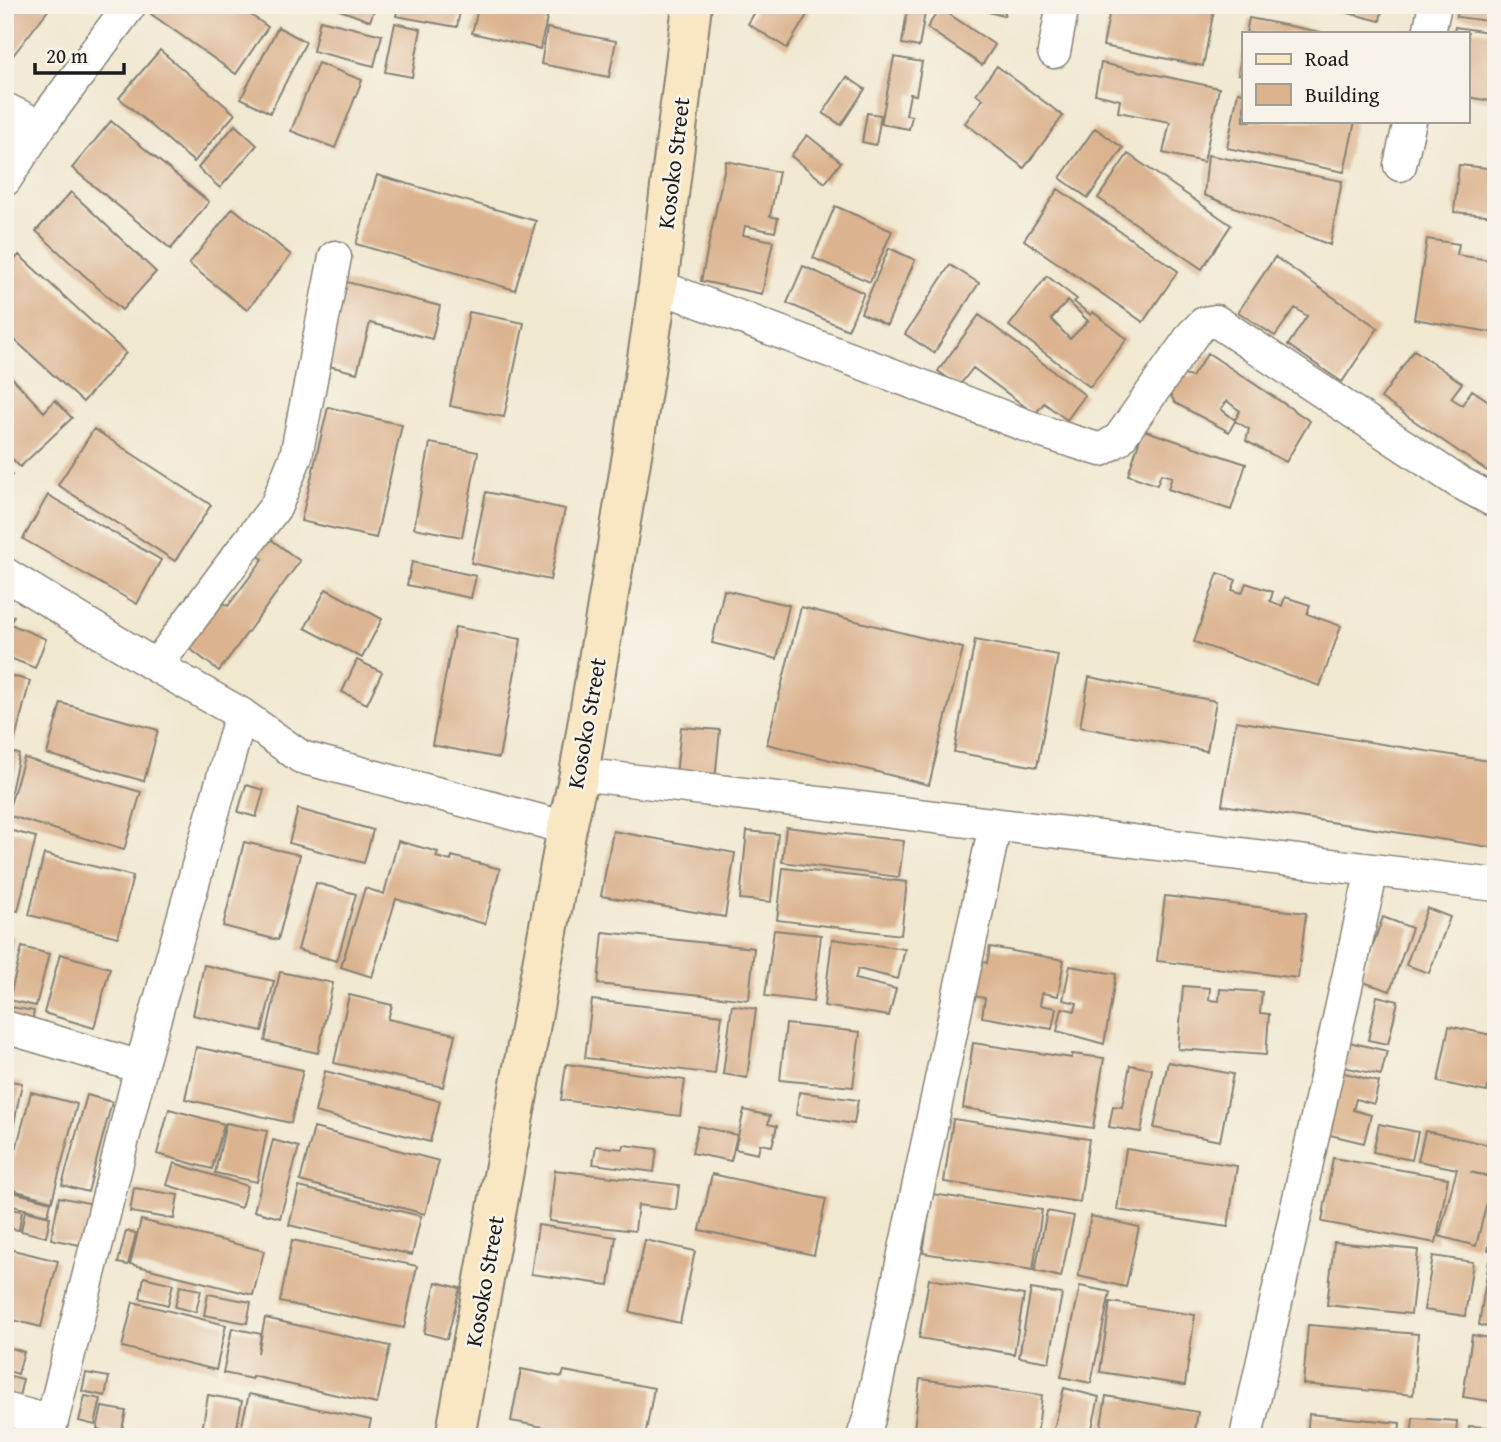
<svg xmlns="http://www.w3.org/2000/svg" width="1501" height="1442" viewBox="0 0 1501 1442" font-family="'Gentium Book Plus',serif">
<rect width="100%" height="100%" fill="#f7f3e8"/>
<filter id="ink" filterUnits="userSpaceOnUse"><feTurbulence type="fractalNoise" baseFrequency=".0143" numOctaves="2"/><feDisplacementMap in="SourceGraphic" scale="14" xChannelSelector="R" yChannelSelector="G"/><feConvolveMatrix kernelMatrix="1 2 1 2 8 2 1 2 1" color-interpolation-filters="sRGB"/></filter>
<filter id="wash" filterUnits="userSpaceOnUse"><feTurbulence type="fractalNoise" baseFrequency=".00686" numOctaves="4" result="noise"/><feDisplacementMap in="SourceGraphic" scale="28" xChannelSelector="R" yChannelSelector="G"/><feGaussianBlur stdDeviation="1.57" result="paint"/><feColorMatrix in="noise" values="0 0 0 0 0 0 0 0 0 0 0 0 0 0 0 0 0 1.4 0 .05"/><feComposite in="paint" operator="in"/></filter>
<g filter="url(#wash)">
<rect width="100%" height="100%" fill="#f1e8d0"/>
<g id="blocks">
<path fill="#dbb38f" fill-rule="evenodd" d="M5 5H44L49 9 11 58 5 54Z
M158 5H237L268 27 236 74 151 14Z
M338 5H376L370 21 337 9Z
M398 5H461L457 27 396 16Z
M479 5H550L540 49 472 33Z
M759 5H813L787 48 748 24Z
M908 5 926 7 919 47 902 44Z
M962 5H1007L1004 16Z
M1111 5H1215L1203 66 1103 46Z
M1316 5H1383L1380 21Z
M1458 5H1496V22L1457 17Z
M940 8 995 45 982 65 927 28Z
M1249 18 1321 32V33H1246Z
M320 20 382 35 374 66 313 51Z
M395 23 421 29 412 77 385 72Z
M278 27 306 42 270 113 241 98Z
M1455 27 1496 33V102L1468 97V33H1454Z
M547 28 616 41 609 77 541 64Z
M160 50 235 114 194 162 119 98Z
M1242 52H1244V75L1238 74Z
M894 57 922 62 916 95 910 94 906 115 912 116 909 129 881 124Z
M318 63 362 80 335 148 291 131Z
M1101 63 1219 88 1204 162 1163 153 1170 122 1118 112 1120 100 1095 94Z
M997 66 1063 116 1024 168 965 123 983 99 976 94Z
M847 77 865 89 841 125 823 113Z
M1238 92 1244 93V121H1355L1344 172 1227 148Z
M867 113 881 115 876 145 862 142Z
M111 121 209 202 171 249 72 168Z
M235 125 257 145 220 188 198 168Z
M1095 128 1123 148 1088 198 1060 178Z
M807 135 841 162 825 183 791 156Z
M1128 154 1231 225 1202 269 1098 198Z
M1208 155 1342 181 1330 245 1204 195Z
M726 161 779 172 770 216 778 218 775 232 745 226 743 235 773 241 762 294 701 281Z
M1459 165 1496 169V216L1454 212Z
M377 175 536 221 515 290 356 244Z
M1058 189 1178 271 1143 322 1024 240Z
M71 192 156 272 122 310 36 231Z
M835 206 892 231 870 282 813 258Z
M233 208 291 255 247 310 189 264Z
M1427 239 1459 244 1457 255 1496 261V333L1414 319Z
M889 248 915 260 887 325 861 313Z
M19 255 126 353 83 402 5 331V270Z
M1275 257 1378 328 1342 382 1288 345 1307 316 1295 308 1275 336 1238 312Z
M950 265 979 283 934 353 905 334Z
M803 266 864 293 848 330 787 303Z
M1047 276 1077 299 1074 302 1091 315 1093 312 1127 339 1090 387 1009 326ZM1068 301 1088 321 1070 339 1051 319Z
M339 280 440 306 432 339 370 323 357 373 317 363Z
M469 312 524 323 504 417 450 406Z
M979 315 1085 395 1067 420 1044 403 1035 414 973 368 959 386 938 371Z
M1414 350 1462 383 1451 398 1462 405 1472 390 1496 406V459L1487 471 1381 398Z
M1208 353 1310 421 1286 462 1246 441 1249 429 1235 421 1229 432 1175 403 1170 394 1183 375 1192 377ZM1227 401 1240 411 1235 420 1221 409Z
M5 370 44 412 55 400 72 418 20 467 5 451Z
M328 407 402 425 376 538 301 521Z
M94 429 211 505 175 561 58 485Z
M1143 430 1246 464 1231 510 1168 489 1172 477 1161 474 1157 485 1128 475Z
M430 443 478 452 462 537 414 528Z
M5 468 12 475 5 483Z
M486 492 565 509 550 580 471 563Z
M48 495 161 560 137 604 23 539Z
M265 535 300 561 219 671 185 645 219 599 228 606 263 559 253 552Z
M412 562 476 576 471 598 407 585Z
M1218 573 1236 580 1232 590 1242 593 1246 583 1273 592 1270 601 1282 606 1285 597 1310 605 1307 614 1341 626 1320 686 1194 642Z
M326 589 382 619 362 658 305 628Z
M724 590 789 605 777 659 712 643Z
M801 607 963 648 929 785 767 744Z
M5 613 14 616 10 624 46 639 35 668 5 656Z
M455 627 521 639 499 758 432 745Z
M975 640 1058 655 1037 767 954 752Z
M357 660 382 672 367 704 342 692Z
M5 674 30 681 14 743 5 741Z
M1089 677 1216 701 1207 751 1080 727Z
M61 703 158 730 144 781 47 754Z
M1236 721 1496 762V848L1222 805Z
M681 727 720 730 715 780 676 776Z
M5 751 19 754 6 815H5Z
M24 758 141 792 124 850 7 815Z
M246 785 264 790 256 817 238 812Z
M298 809 373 830 364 863 289 843Z
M786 827 904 841 899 877 782 862Z
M5 829 36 837 18 911 5 908Z
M613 831 735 853 725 917 601 896Z
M747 831 778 834 771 902 740 899Z
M398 841 438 852 436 857 451 861 452 856 500 869 485 924 396 899 372 977 341 967 365 888 384 894Z
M244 842 300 855 278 940 223 926Z
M44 854 133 876 118 937 29 915Z
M783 868 907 882 901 935 777 920Z
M316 883 356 894 337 961 298 950Z
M1165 896 1306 913 1298 978 1157 961Z
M1427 908 1450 917 1429 973 1406 965Z
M1383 917 1412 928 1390 991 1360 981Z
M774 930 821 935 813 1002 765 996Z
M603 932 754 948 749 1000 598 984Z
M5 935 14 937 6 969H5Z
M832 939 905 949 898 979 858 969 855 979 896 989 889 1016 824 1006Z
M22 947 49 954 36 1006 9 1000Z
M990 947 1064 960 1058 996 1042 993 1040 1005 1056 1008 1052 1029 982 1017 985 998 968 995 974 960 987 963Z
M60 954 110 968 94 1028 44 1013Z
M204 965 274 981 262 1031 193 1015Z
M1070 966 1116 974 1104 1044 1057 1031 1062 1008 1075 1011 1077 1003 1063 1000Z
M280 972 333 983 318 1053 265 1041Z
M1183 986 1210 988 1209 1000 1219 1001 1220 989 1262 992 1260 1013 1269 1014 1266 1055 1178 1049Z
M349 995 392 1005 388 1019 455 1034 443 1087 334 1063Z
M1377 996 1398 1001 1388 1044 1368 1040Z
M592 1000 722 1015 715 1074 585 1058Z
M732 1005 756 1009 747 1078 723 1074Z
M5 1006 34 1011 31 1029 5 1024Z
M786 1024 860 1032 853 1087 780 1080Z
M1449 1026 1496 1036V1050L1487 1092 1438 1082Z
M1349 1042 1387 1051 1381 1075 1343 1067Z
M973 1043 1072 1058V1054L1104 1058 1093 1128 963 1108Z
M196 1047 303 1070 291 1123 185 1099Z
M1168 1062 1233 1074 1220 1141 1154 1128Z
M566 1064 685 1080 680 1116 561 1100Z
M1130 1065 1152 1069 1141 1132 1109 1127 1113 1106 1122 1107Z
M325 1071 440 1101 430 1142 315 1112Z
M1341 1072 1379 1082 1374 1104 1356 1099 1353 1110 1371 1115 1364 1143 1326 1134Z
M5 1080 22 1083 12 1134 5 1133Z
M31 1092 77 1104 52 1201 6 1188Z
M799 1092 858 1100 854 1124 796 1115Z
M87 1095 112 1102 88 1192 62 1185Z
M169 1109 224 1124 212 1169 157 1154Z
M744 1110 770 1116 768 1124 777 1126 772 1146 760 1144 758 1154 735 1149Z
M953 1119 1089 1139 1080 1202 944 1182Z
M226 1123 267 1131 257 1182 215 1173Z
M1379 1124 1418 1132 1412 1160 1373 1152Z
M698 1126 737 1135 731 1161 692 1153Z
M314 1128 439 1161 425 1214 300 1181Z
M1425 1131 1495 1146 1489 1176 1470 1172 1493 1178 1476 1246 1439 1236 1457 1169 1418 1161Z
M5 1136 10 1137 7 1154H5Z
M273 1140 299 1147 280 1218 254 1211Z
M624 1145 657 1149 654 1172 593 1164 596 1146 623 1149Z
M1126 1149 1237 1166 1228 1227 1117 1210Z
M1333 1158 1448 1178 1436 1243 1322 1222Z
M174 1163 247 1186 241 1208 167 1185Z
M555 1170 679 1185 676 1210 638 1205 635 1231 549 1221Z
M712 1174 826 1199 814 1255 700 1230Z
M299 1187 421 1216 412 1255 289 1225Z
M134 1188 178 1195 174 1219 130 1212Z
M5 1190 51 1202 48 1215 5 1204Z
M932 1194 1042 1210 1033 1270 923 1253Z
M59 1197 98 1205 89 1247 51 1239Z
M5 1208 22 1211 19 1230 5 1228Z
M25 1211 50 1217 46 1237 21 1231Z
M1047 1211 1074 1216 1061 1277 1035 1271Z
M1091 1216 1139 1227 1126 1287 1078 1276Z
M1494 1219H1496V1251L1488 1250Z
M141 1220 264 1251 253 1295 130 1264Z
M538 1225 616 1237 609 1285 531 1274Z
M126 1231 136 1233 128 1265 118 1263Z
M292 1240 417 1266 404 1328 280 1302Z
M645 1240 695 1251 680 1323 630 1312Z
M1334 1242 1418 1250 1411 1314 1327 1305Z
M5 1248 58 1261 41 1327 5 1318Z
M1433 1256 1473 1262 1465 1316 1424 1310Z
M1489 1261 1496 1262V1328L1479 1325Z
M144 1277 173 1284 168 1305 140 1298Z
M929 1279 1024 1295 1014 1354 919 1338Z
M436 1282 460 1288 447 1339 424 1333Z
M180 1286 201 1290 196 1312 175 1307Z
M1080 1286 1110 1292 1091 1383 1061 1377Z
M1031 1289 1062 1294 1049 1362 1019 1357Z
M208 1294 251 1302 247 1323 204 1315Z
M133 1302 226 1325 216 1370 122 1347Z
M1110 1302 1195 1315 1185 1385 1100 1372Z
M265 1318 390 1346 377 1404 252 1376V1379L223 1373 232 1328 261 1334 258 1353Z
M1308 1325 1418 1334 1413 1395 1303 1384Z
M1472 1335 1496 1339V1402L1463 1397Z
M5 1346 24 1352 18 1374 5 1370Z
M521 1369 562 1377 564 1371 654 1388 645 1437H596L511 1421Z
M86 1373 109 1377 105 1396 82 1391Z
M5 1375 23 1379 19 1397 5 1394Z
M920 1379 1042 1395 1037 1437H913Z
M1064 1388 1099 1397 1090 1437H1052Z
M249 1394 371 1420 367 1437H239Z
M208 1395 242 1401 235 1437H201Z
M85 1396 101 1399 95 1425 79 1421Z
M1106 1396 1198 1412 1194 1437H1146L1129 1433 1127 1437H1099Z
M102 1407 126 1411 121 1434 97 1429Z
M1309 1414 1400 1423 1399 1437H1307Z
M1413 1418 1457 1421 1456 1437H1411Z
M1469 1426 1496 1428V1437H1468Z"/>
</g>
</g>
<g filter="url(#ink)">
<use href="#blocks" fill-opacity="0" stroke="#868276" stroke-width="2"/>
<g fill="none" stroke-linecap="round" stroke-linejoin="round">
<defs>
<path id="street" d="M1429 33 1435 5
M1054 52 1063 5
M5 109 40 126
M1400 165 1410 121
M5 180 40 126 130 5
M658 286 1046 433 1101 450 1119 439 1193 334 1204 323 1216 321 1457 481 1496 502
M5 574 156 666 241 714 301 757 567 828
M156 666 237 557 276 506 296 456 335 257
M579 774 1496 885
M5 1027 141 1067
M5 1409 52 1422
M48 1437 141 1067 241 714
M863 1437 869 1419 995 825
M1246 1437 1372 870"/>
<path id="secondary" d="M455 1437 567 828 579 774 634 443 658 286 692 5"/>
</defs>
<use href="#street" stroke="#868276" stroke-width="35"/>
<use href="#secondary" stroke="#868276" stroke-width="42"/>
<use href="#street" stroke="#fff" stroke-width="32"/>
<use href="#secondary" stroke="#f9e7c3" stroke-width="38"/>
</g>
</g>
<g text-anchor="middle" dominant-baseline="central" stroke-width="5" stroke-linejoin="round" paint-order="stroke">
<g font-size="23" fill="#1c1c1c" stroke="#f7f3e8">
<text transform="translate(673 163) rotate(-83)">Kosoko Street</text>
<text transform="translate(586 723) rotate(-80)">Kosoko Street</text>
<text transform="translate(484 1281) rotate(-80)">Kosoko Street</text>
</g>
</g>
<rect width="1501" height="1442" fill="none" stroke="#f7f3e8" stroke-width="28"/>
<rect x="1242" y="32" width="228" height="91" fill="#f7f3e8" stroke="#9f9d96" stroke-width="2"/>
<rect x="1256" y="54" width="35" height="10" fill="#f9e7c3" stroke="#9f9d96" stroke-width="2"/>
<text x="1305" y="66" font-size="21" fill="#1c1c1c">Road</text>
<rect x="1256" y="84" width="35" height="21" fill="#dbb38f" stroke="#9f9d96" stroke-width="2"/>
<text x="1305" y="102" font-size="21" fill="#1c1c1c">Building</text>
<path d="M35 63v10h89v-10" fill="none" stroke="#1c1c1c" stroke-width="3.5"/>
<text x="46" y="63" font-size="21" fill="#1c1c1c" stroke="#f7f3e8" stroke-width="5" paint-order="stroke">20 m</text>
</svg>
